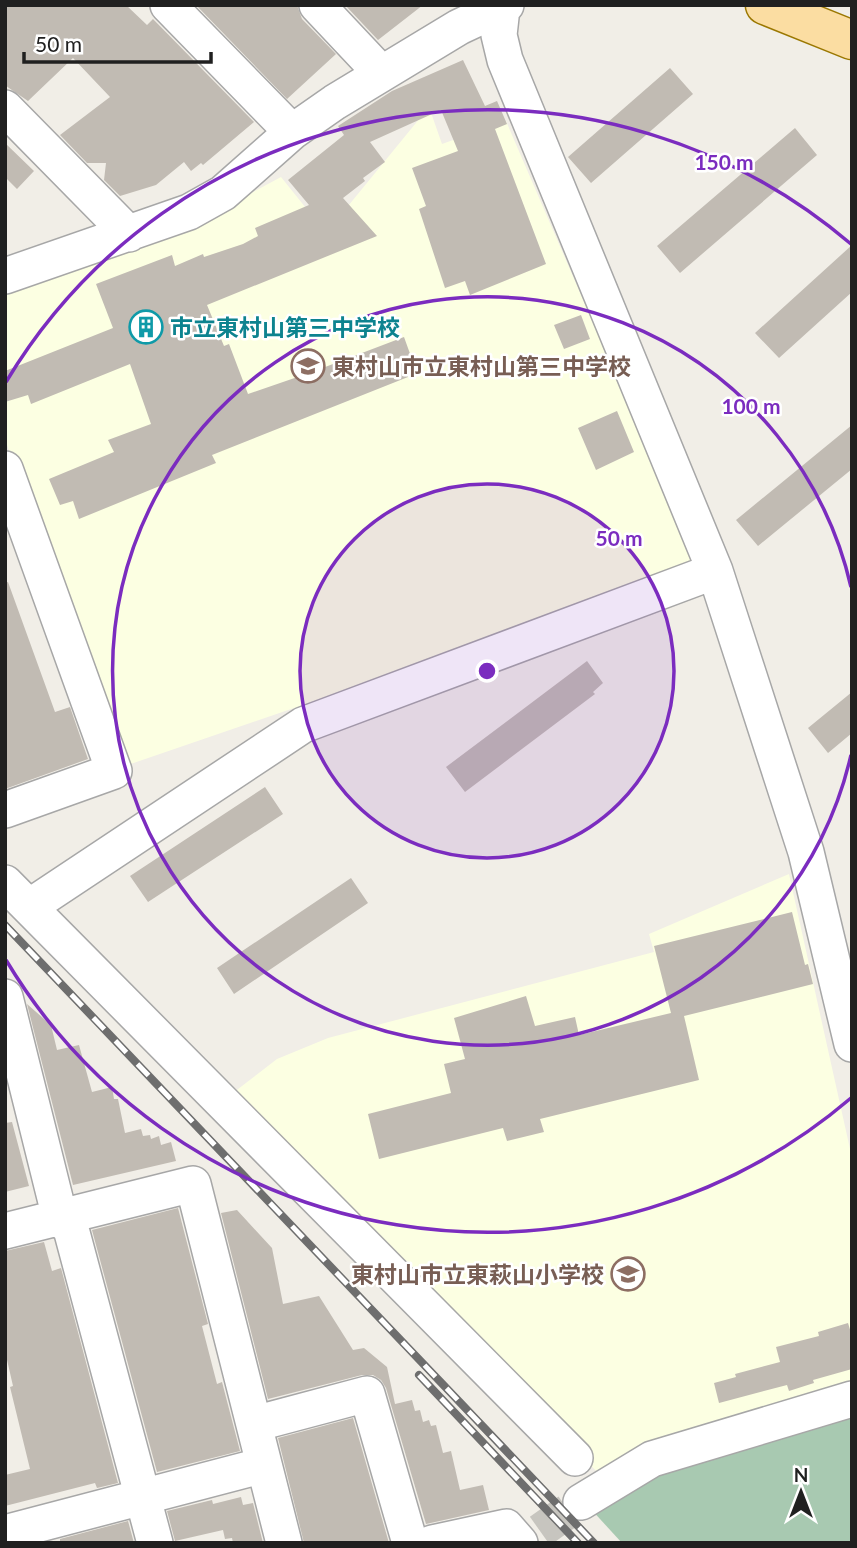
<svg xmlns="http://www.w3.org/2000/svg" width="857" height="1548" viewBox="0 0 857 1548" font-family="Lato,'Noto Sans JP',sans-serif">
<rect width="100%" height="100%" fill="#f1eee7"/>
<path fill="#fcffe2" d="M429 107 442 144 506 121 699 569 119 768 5 439V293L183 230 281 177 326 233Z
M789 874 852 1158V1391L605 1480 229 1096 277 1059 328 1038 654 952 649 934Z"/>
<path fill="#a8c9b1" d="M852 1410V1543H622L589 1507 656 1466Z"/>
<path fill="#c1bbb3" d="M5 5H126L147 25 153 19 254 122 203 165 201 163 191 171 184 162 156 185 120 196 104 180 106 163H87L60 135 110 97 73 58 28 101 9 88 5 85Z
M196 5H297L302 19 336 54 287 99Z
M345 5H423L378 40Z
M463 60 485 106 497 101 507 124 495 129 546 264 470 295 465 281 445 288 419 209 426 206 412 168 458 151 441 110 370 142 385 162 363 178 365 181 343 198 377 236 207 305 224 346 229 344 248 394 312 372 404 337 413 362 404 366 408 377 212 455 216 463 79 519 73 501 60 505 49 479 114 452 108 440 151 424 130 364 31 404 28 395 5 402V371L113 328 96 284 172 255 175 266 203 254 204 257 243 244 258 236 255 228 309 205 288 180 344 135 338 126 392 91Z
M670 68 693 94 591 183 568 157Z
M795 128 817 155 680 273 657 246Z
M5 143 34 171 17 189 5 177Z
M852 245V292L779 358 755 333Z
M581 315 590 339 564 349 554 325Z
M617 411 634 452 596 470 578 428Z
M852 425V469L758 546 736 520Z
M8 582 55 712 70 707 88 759 5 789V583Z
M587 661 603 683 593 692 595 694 465 792 446 767Z
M852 692V733L828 753 808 728Z
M265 787 283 814 148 902 130 876Z
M351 878 368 903 234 994 217 968Z
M792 912 805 965 808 964 813 984 684 1016 699 1080 540 1119 544 1132 507 1141 503 1128 379 1159 368 1114 451 1093 444 1064 465 1059 454 1018 526 996 535 1026 575 1017 579 1035 671 1013 654 946Z
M27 1004 51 1025 57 1050 79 1045 92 1092 112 1087 114 1099H118L125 1133 141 1129 143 1136 150 1135 151 1139 159 1136 161 1145 171 1142 176 1161 73 1185Z
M12 1122 29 1186 5 1192V1123Z
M178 1208 208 1324 202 1326 217 1384 222 1382 240 1451 157 1472 92 1230Z
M237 1210 272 1248 283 1304 319 1296 353 1350 364 1348 387 1367 395 1404 412 1400 415 1411 420 1410 423 1422 429 1420 431 1426 436 1425 443 1453 451 1451 460 1490 483 1485 489 1510 426 1524 386 1388 381 1380 373 1375H362L268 1399 221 1213Z
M44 1242 52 1271 61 1268 118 1483 97 1488 95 1483 5 1506V1475L30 1469 10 1387 13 1386 5 1351V1251Z
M848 1323 852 1336V1369L813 1380 814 1383 789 1391 787 1385 719 1403 714 1383 736 1377 735 1374 780 1362 776 1347 819 1336 818 1332Z
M353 1418 389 1543H304L278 1438Z
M241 1497 243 1505 253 1503 263 1543H233L232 1538 225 1539 223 1530 175 1541 167 1511 212 1500 213 1504Z
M128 1521 134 1543H60V1539Z"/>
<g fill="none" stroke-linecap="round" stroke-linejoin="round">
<path stroke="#c7c5bf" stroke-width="35" stroke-dasharray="35 18" stroke-linecap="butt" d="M540 1531 581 1502"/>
<defs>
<path id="minor" d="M168 5 292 132
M317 5 381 73
M500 5 502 8 499 35 505 60 715 571 806 852 852 1044
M5 108 129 234
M5 276 189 212 223 193 292 132 335 102 459 27 506 5
M5 469 114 771 5 810
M5 883 575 1458
M29 907 303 725 715 571
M5 997 60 1218 71 1229 155 1543
M5 1231 193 1184 284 1543
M254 1424 367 1394 410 1543
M581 1502 652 1459 852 1399
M5 1533 264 1465
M432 1543 506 1527 520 1543"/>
<path id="major" d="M765 5 852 40"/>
</defs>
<use href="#minor" stroke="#a7a7a7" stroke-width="38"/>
<use href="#major" stroke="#9b7802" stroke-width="41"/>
<use href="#minor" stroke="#fff" stroke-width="35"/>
<use href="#major" stroke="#fbdda2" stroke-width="38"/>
<defs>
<path id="rail" d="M5 925 594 1543
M419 1375 578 1543"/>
</defs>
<use href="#rail" stroke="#6e6e6e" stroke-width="8"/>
<use href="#rail" stroke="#fff" stroke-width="5" stroke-dasharray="16" stroke-linecap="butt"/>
</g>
<circle cx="487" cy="671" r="187" fill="#7b2cbf" fill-opacity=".12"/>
<g fill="none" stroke="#7b2cbf" stroke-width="3.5">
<circle cx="487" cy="671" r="187"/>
<path d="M851 755A374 374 0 1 1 851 587"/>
<path d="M851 1098A561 561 0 0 1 6 960M6 382A561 561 0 0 1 851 244"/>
</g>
<defs>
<symbol id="building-ring" viewBox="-11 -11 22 22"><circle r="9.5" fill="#fff" stroke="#0f9aa8" stroke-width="1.5"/><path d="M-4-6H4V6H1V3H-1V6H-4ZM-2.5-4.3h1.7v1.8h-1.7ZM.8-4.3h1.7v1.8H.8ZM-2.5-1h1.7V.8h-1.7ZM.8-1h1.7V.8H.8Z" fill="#0f9aa8"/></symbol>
<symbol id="school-ring" viewBox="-11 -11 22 22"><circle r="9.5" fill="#fff" stroke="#8d6e63" stroke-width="1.5"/><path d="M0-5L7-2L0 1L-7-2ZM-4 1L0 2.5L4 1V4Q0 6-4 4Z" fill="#8d6e63"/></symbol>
</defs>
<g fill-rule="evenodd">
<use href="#building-ring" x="127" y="308" width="38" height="38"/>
<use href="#school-ring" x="289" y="347" width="38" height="38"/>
<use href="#school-ring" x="609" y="1255" width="38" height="38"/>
</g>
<g text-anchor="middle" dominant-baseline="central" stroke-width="5" stroke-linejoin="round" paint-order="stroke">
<g font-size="23" font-weight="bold" fill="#0d838f" stroke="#fff" text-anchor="start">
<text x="170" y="327">市立東村山第三中学校</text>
</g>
<g font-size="23" font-weight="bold" fill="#785e54" stroke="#fff" text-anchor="start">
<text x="332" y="366">東村山市立東村山第三中学校</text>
<text x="604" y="1274" text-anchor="end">東村山市立東萩山小学校</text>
</g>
</g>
<circle cx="487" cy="671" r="10" fill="#7b2cbf" stroke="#fff" stroke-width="3.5"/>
<g font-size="21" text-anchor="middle" font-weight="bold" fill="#7b2cbf" stroke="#fff" stroke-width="5" stroke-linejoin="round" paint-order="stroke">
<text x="724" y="170">150 m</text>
<text x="751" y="414">100 m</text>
<text x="619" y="546">50 m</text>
</g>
<rect width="857" height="1548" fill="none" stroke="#202020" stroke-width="14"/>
<g transform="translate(801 1492)" stroke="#ffffff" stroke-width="5" paint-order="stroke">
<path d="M0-5L12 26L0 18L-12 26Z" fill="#202020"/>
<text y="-10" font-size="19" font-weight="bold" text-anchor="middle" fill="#202020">N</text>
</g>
<path d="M24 52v10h187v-10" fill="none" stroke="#202020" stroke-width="3.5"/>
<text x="35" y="52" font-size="21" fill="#202020" stroke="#ffffff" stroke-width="5" paint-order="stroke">50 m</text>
</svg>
